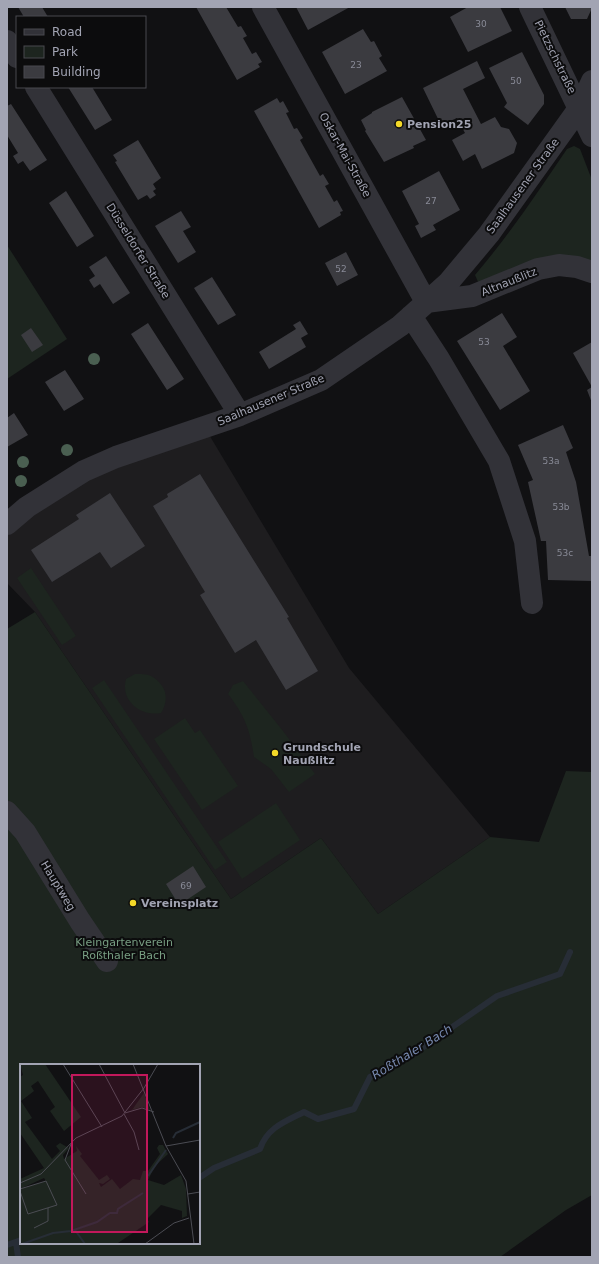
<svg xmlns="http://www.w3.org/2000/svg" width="599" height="1264" viewBox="0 0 599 1264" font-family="'DejaVu Sans',sans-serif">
<rect width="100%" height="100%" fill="#111113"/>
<path fill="#1e1d1f" d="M205 428 349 668 490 837 378 914 321 838 231 899 35 612 7 583V524L27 507Z"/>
<path fill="#1d251f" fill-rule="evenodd" d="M574 146 580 149 592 180V262L479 284 475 275C509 235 538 192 567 149Z
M7 245 67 339 7 379Z
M31 568 76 636 62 645 17 578Z
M35 612 231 899 321 838 378 914 490 837 539 842 566 771 592 772V1195L566 1210 500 1257H7V629ZM21 1065H199V1243H21Z
M135 674C140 674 147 674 151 676 166 684 170 699 161 713 141 717 120 701 126 679Z
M104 680 227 862 215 870 92 688Z
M243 681 283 731 315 774 289 792 271 769 254 757C250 730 245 716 228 694L233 685Z
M185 718 195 733 200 730 238 786 202 810 154 739Z
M276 803 300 840 242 879 218 842Z"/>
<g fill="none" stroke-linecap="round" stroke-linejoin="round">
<path stroke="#272d36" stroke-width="6" d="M199 1178 214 1168 260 1149C267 1128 284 1122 304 1112L318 1119 354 1109 370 1077 409 1057 497 996 560 974 570 952
M16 1242 18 1257
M7 1245 21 1240"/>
</g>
<path fill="#3b3b40" d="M18 7H42L48 17H24Z
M196 7H226L238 27 241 26 247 36 243 38 252 54 256 52 262 62 258 64 260 67 237 80Z
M296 7H350L308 30Z
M468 7H500L512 31 468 52 450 17Z
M565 7H592V8L587 19H571Z
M363 29 371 42 374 41 382 56 379 58 387 71 345 94 322 52Z
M522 52 544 95V104L528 125 504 107 507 103 489 68Z
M477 61 485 78 463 89 481 124 495 117 501 127 509 129 517 143 514 153 482 169 475 154 463 161 452 140 465 133 457 118 441 125 423 88Z
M68 87H92L112 120 95 130Z
M402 97 426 140 413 146 414 148 384 162 365 131 366 130 361 120 372 113V112Z
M277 98 280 103 283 101 289 112 286 113 294 129 297 128 303 138 300 140 320 176 323 174 329 184 325 186 334 202 337 200 343 211 340 212 341 215 319 228 254 111Z
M11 104 47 160 30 171 23 161 18 164 13 156 18 153 7 135V106Z
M138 140 161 178 153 184 156 189 153 191 156 195 150 199 147 195 138 200 115 162 117 161 113 155Z
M439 171 460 210 433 225 436 230 421 238 415 226 419 224 402 191Z
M66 191 94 236 77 247 49 203Z
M181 211 191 227 183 231 196 252 178 263 155 226Z
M346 252 358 275 337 286 325 263Z
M106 256 130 293 113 304 100 284 94 288 89 280 95 276 89 267Z
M212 277 236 315 218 325 194 288Z
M502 313 517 337 503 346 530 391 500 410 457 341Z
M300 321 308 334 301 338 306 347 269 369 259 352 296 329 293 325Z
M148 323 184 379 167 390 131 334Z
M31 328 43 345 32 352 21 335Z
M592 342V403L587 390 592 387 573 353Z
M65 370 84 399 64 411 45 382Z
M14 413 28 435 7 447V418Z
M563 425 573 448 566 452 576 482 589 556H592V581L548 580 546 541H541L528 482 533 480 518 445Z
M200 474 289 617 287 618 318 671 286 690 256 640 235 653 200 595 205 592 153 506 168 497 167 494Z
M110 493 145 546 111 568 100 552 52 582 31 550 79 519 76 515Z
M193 866 206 887 179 905 166 884Z"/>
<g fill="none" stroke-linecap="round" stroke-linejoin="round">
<path stroke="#323238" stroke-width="22" d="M263 7 426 302
M530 7 592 136
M7 41 17 57
M36 87 240 415
M426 302 472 296 538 269 559 265 577 267 592 272
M411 316 439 359 499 461 525 541 532 603
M7 524 27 507 84 471 116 457 240 415 321 380 400 326 448 283 489 234 580 107 592 81
M7 812 25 832 80 921 107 961"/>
</g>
<g fill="#4a5f51">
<circle cx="94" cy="359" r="6"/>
<circle cx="67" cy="450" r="6"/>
<circle cx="23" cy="462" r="6"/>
<circle cx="21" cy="481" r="6"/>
</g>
<g fill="#f4d928" stroke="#0c0c0d" stroke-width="1.5">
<circle cx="399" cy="124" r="4"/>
<circle cx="275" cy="753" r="4"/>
<circle cx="133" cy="903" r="4"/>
</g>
<g text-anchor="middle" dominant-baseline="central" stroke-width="4" stroke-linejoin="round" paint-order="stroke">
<g font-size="9" fill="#888a96">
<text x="481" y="24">30</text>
<text x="356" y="65">23</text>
<text x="516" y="81">50</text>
<text x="431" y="201">27</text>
<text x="341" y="269">52</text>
<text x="484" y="342">53</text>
<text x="551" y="461">53a</text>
<text x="561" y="507">53b</text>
<text x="565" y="553">53c</text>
<text x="186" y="886">69</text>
</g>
<g font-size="11" fill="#a2a4b3" stroke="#0c0c0d">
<text transform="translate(555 57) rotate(64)">Pietzschstraße</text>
<text transform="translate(345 155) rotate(61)">Oskar-Mai-Straße</text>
<text transform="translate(523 186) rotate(-54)">Saalhausener Straße</text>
<text transform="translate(138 251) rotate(58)">Düsseldorfer Straße</text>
<text transform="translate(509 282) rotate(-22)">Altnaußlitz</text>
<text transform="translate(271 400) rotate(-23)">Saalhausener Straße</text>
<text transform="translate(58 886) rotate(59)">Hauptweg</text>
</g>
<g font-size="11" font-weight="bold" fill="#a2a4b3" stroke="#0c0c0d" text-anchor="start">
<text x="407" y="124">Pension25</text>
<text x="283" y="747">Grundschule<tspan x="283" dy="13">Naußlitz</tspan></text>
<text x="141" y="903">Vereinsplatz</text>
</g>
<g font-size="11" fill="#789f83" stroke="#0c0c0d">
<text x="124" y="942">Kleingartenverein<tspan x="124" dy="13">Roßthaler Bach</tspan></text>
</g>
<g font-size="12" font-style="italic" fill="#788ab0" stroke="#0c0c0d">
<text transform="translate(412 1052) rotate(-32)">Roßthaler Bach</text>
</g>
</g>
<g transform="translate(20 1064)">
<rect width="180" height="180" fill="#111113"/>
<path d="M0 0H25L61 53 44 67 30 47 35 43 18 17 11 22 14 27 1 37 12 54 5 58 32 95 40 87 36 82 40 79 49 84 43 91 44 95 57 87 56 82 62 90 60 92 79 116 87 111 90 115 83 120 79 119 81 123 92 115 100 125 113 115 120 116 123 107H128L140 90 137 84 139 81H143L148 90 135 102 128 116 144 121 161 111 166 125 167 152 162 154V147L141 141 127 155 129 158 98 179 0 180V125L26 117 24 114 0 125V115L24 104 0 69V13L3 11ZM124 29 130 46 122 43 112 46Z" fill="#1d251f"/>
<path fill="none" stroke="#272d36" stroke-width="2" d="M153 74 156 69 180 58M128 112 146 86M55 166 65 180M2 180 33 169 51 167 77 158 90 149H97L98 145 123 129"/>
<path fill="none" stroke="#4b4c53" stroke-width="1" d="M43 0 82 63M79 0 105 49M113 0 146 82 166 117 174 180M105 49 122 44 134 48M104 50 114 68 119 86M51 80 45 96 66 130M146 82 180 76M0 119 21 110 56 74 102 52 124 24 138 0M0 125 26 117 37 141 8 150 0 127M168 130 180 128M14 164 28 157V144M125 180 154 159 169 154"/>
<path fill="#c2185b" fill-opacity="0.15" stroke="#c2185b" stroke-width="2" d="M52 11H127V168H52Z"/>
<rect width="180" height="180" fill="none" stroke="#a2a4b3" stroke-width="2"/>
</g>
<rect width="599" height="1264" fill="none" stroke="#a2a4b3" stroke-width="16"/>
<rect x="16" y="16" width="130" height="72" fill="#0c0c0d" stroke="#48494f"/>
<rect x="24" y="29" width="20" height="6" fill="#323238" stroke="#48494f"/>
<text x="52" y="36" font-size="12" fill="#a2a4b3">Road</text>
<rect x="24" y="46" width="20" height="12" fill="#1d251f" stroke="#48494f"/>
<text x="52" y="56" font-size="12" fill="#a2a4b3">Park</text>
<rect x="24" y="66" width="20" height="12" fill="#3b3b40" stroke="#48494f"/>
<text x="52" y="76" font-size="12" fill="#a2a4b3">Building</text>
</svg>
